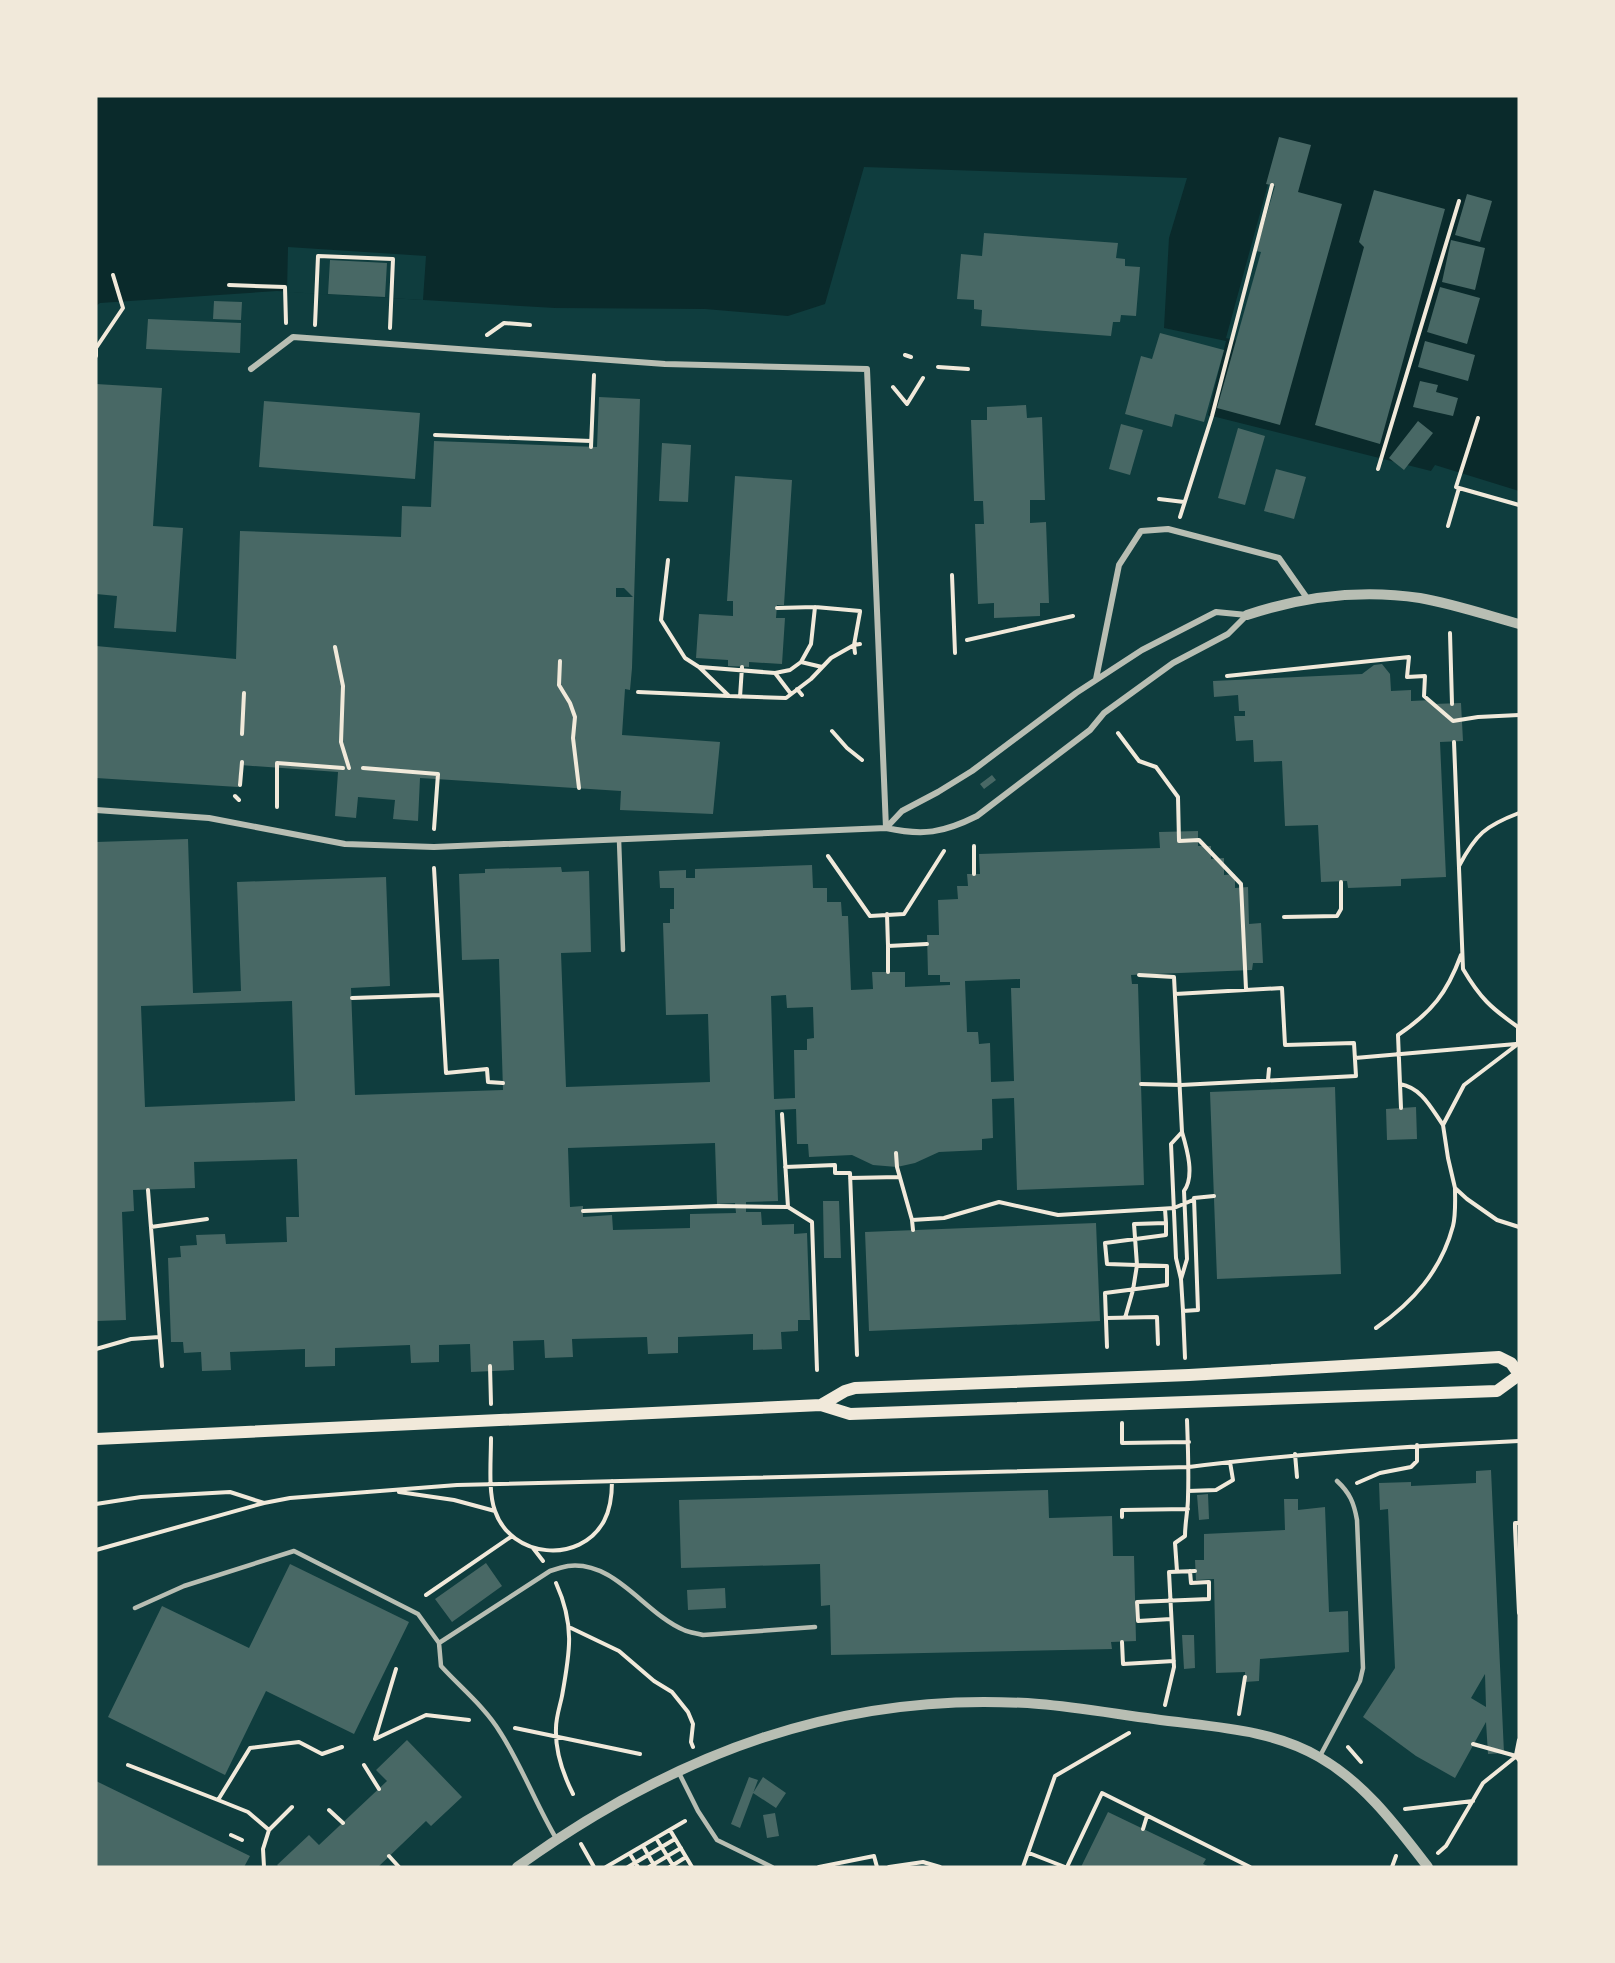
<svg xmlns="http://www.w3.org/2000/svg" width="1615" height="1963" viewBox="0 0 1615 1963" font-family="'IBM Plex Serif',serif">
<rect width="100%" height="100%" fill="#0f3d3e"/>
<path fill="#0a2a2b" d="M96 96H1519V491L1435 465 1431 471 1208 415 1226 341 1164 328 1169 238 1187 178 864 167 825 304 788 316 705 309 555 308 277 291 100 303 96 306Z"/>
<path fill="#0f3d3e" d="M1268 184 1279 187 1238 341 1226 338Z
M288 247 426 256 423 300 287 292Z"/>
<path fill="#486865" fill-rule="evenodd" d="M1279 137 1311 145 1298 192 1342 204 1280 425 1217 408 1261 252 1256 251 1275 186 1266 184Z
M1374 190 1445 209 1380 444 1315 425 1364 247 1359 242Z
M1467 194 1492 201 1480 242 1455 235Z
M984 233 1118 243 1116 258 1125 259V266L1140 267 1136 316 1121 315 1120 322H1113L1111 336 981 326 982 310 974 309V300L957 299 961 254 982 256Z
M1451 240 1485 248 1475 290 1442 282Z
M330 260 387 263 385 297 328 294Z
M1440 287 1480 298 1467 344 1427 332Z
M214 301 242 302 241 320 213 319Z
M148 319 241 323 240 353 146 349Z
M1160 333 1224 350 1204 422 1175 414 1172 427 1125 414 1141 356 1152 359Z
M1425 341 1475 355 1468 381 1418 367Z
M1420 381 1438 385 1436 392 1458 398 1453 416 1413 407Z
M96 384 162 388 153 526 183 528 176 632 114 628 117 596 96 594Z
M599 397 640 399 632 668 630 690 625 689 622 735 720 742 713 814 620 810 621 791 420 778 418 821 393 819 395 800 358 797 356 818 335 816 338 772 240 765 238 787 96 778V646L236 659 240 531 401 537 402 506 431 507 434 441 597 447ZM616 588H624L633 597H616Z
M264 401 420 413 415 479 259 467Z
M1026 405 1027 418 1042 417 1045 500H1030V523L1046 522 1049 603H1040V616L994 618V603L978 604 975 524H984L983 501H974L971 420H987V407Z
M1418 421 1433 433 1404 470 1389 458Z
M1121 424 1143 430 1130 475 1109 469Z
M1238 428 1265 436 1245 505 1218 498Z
M662 443 691 445 688 502 659 501Z
M1276 469 1306 477 1294 519 1264 511Z
M735 476 792 480 784 605H777L776 618H785L782 664 749 662V667L728 666V660L696 658 699 614 733 616V601H727Z
M1382 664 1390 674 1391 691 1411 690V701L1432 700 1433 704 1461 703 1463 741 1440 742 1446 877 1401 879V886L1348 888 1347 881 1321 882 1318 825 1285 826 1282 761 1254 762 1253 740 1236 741 1234 716H1245V711H1239L1238 695 1214 697 1213 681 1362 674 1374 665Z
M992 775 996 780 984 789 980 784Z
M1198 831V846H1211V859L1224 858V875L1235 874V888L1248 887 1249 924 1261 923 1263 963H1253L1252 970 1131 975 1132 984H1138L1144 1185 1017 1190 1014 1098 992 1099 993 1138 982 1139V1150L939 1152 915 1163 897 1167 873 1165 852 1155 809 1157 808 1144H797L796 1109 775 1110 778 1201 746 1202V1212H761L762 1225 794 1224V1234L807 1233 810 1320H798V1331L781 1332 782 1349 753 1350V1334L678 1337V1353L648 1354 647 1337 572 1339 573 1357 545 1358 544 1340 513 1341 514 1370 471 1372 470 1344 439 1345V1362L411 1363 410 1345 335 1348V1366L305 1367V1349L230 1352 231 1370 202 1371 201 1352 184 1353 183 1342H171L168 1258 181 1257 180 1246 197 1245 196 1235 225 1234 226 1244 287 1242 286 1217H299L297 1159 194 1162 195 1188 133 1190 134 1211 122 1212 126 1320 96 1321V842L188 839 193 993 241 991 237 882 386 877 390 986 351 988 355 1095 503 1090 499 959 462 960 459 874 485 873V869L561 867 562 872 589 871 591 952 561 953 566 1087 710 1082 708 1014 666 1015 663 923H670V909H674V888H660L659 871 686 870V878H695V869L812 865 813 888H827V902H841L842 916H848L851 990 873 989 872 972H905V987L950 985V982H940V975H928L927 935H939L938 900 958 899 957 886H968L967 874H980L979 854 1160 848 1159 832ZM1020 979V988H1011L1014 1081 991 1082 990 1043 979 1044 978 1032H967L965 981ZM786 995 787 1008 813 1007 814 1038 807 1039V1050H794L795 1098 774 1099 771 996ZM292 1001 295 1101 145 1107 141 1006ZM715 1143 717 1204 735 1203 736 1213 690 1214V1228L613 1230 612 1215 583 1217V1206L570 1207 568 1148Z
M1335 1087 1341 1274 1217 1279 1210 1092Z
M1416 1107 1417 1139 1387 1140 1386 1109Z
M823 1201H839L841 1258H824Z
M1096 1223 1100 1321 869 1331 865 1232Z
M1491 1470 1504 1753 1488 1754 1486 1722 1455 1778 1416 1756 1363 1717 1395 1668 1388 1509 1380 1510 1379 1483 1411 1482V1486L1476 1483V1471ZM1485 1674 1486 1707 1471 1698Z
M1048 1490 1049 1518 1112 1516 1113 1556H1134L1136 1641 1111 1642 1112 1649 831 1655 830 1605 821 1606 820 1564 681 1568 679 1500Z
M1208 1494 1209 1519 1199 1520 1197 1495Z
M1284 1499H1298V1510L1325 1507 1329 1612 1348 1611 1349 1652 1260 1659 1259 1681 1245 1682V1672L1216 1673 1214 1579 1196 1580 1195 1560H1204V1534L1285 1530Z
M486 1563 502 1586 452 1622 435 1599Z
M290 1564 409 1622 354 1734 266 1691 225 1775 108 1717 162 1606 249 1648Z
M725 1588 726 1608 688 1610 687 1590Z
M1182 1635H1194L1195 1668 1184 1669Z
M407 1740 462 1797 431 1826 426 1821 378 1867H279L277 1865 309 1835 319 1845 387 1781 376 1770Z
M749 1777 758 1780 740 1828 731 1824Z
M763 1777 786 1793 776 1808 753 1793Z
M96 1781 250 1856 244 1867H96Z
M1108 1812 1206 1859 1203 1864 1210 1867H1081Z
M775 1813 779 1836 767 1838 763 1815Z"/>
<g fill="none" stroke-linecap="round" stroke-linejoin="round">
<path stroke="#f1e9da" stroke-width="4" d="M229 285 285 287 286 323
M315 325 318 256 393 259 390 328
M487 335 504 323 530 325
M905 355 911 357
M96 356V348L123 308 113 275
M938 367 968 369
M893 387 907 404 923 378
M435 435 591 441
M591 447 594 375
M1378 469 1459 201
M1459 488 1519 505
M1159 499 1184 502
M1180 517 1212 416 1272 185
M1448 526 1459 488 1456 487 1478 418
M668 560 661 620 685 658 699 667 729 696 786 698 811 679 831 658 854 645 860 612
M952 575 955 653
M777 608 815 607 860 611
M1450 633 1452 704
M967 640 1073 616
M335 647 343 686 341 742 349 768
M855 653 854 645 860 644
M560 661 559 685 570 703 575 717 573 738 579 788
M801 662 822 667
M700 667 775 673 790 670 801 662 811 644 815 607
M775 673 791 694
M1227 676 1409 657 1407 677 1425 676 1424 696 1453 721 1478 717 1519 715
M797 689 802 695
M638 692 728 696
M740 697 742 667
M832 731 847 748 862 760
M1118 733 1139 761 1156 767 1178 797 1179 841 1199 840 1241 884 1246 989
M242 734 244 693
M1454 742 1463 969C1480 998 1491 1008 1518 1027V1044L1464 1085 1443 1125 1448 1158 1455 1188 1467 1199 1497 1220 1519 1227
M363 768 438 774 434 829
M240 785 242 762
M235 796 239 800
M277 807V763L343 768
M974 846V874
M828 856 870 916 904 914 944 851
M1459 866C1476 834 1485 826 1519 813
M434 868 446 1073 487 1069 488 1082 503 1083
M887 914 888 946 927 944
M1284 917 1337 916 1341 909V882
M888 946V972
M1139 975 1174 977 1182 1132C1187 1149 1195 1176 1184 1191L1187 1259 1181 1279
M352 998 440 995
M1355 1058 1516 1044
M1268 1080 1269 1069
M1141 1084 1181 1085 1356 1076 1354 1043 1285 1045 1282 988 1175 994
M1400 1084 1401 1108
M782 1114 788 1207
M1443 1125C1431 1108 1422 1088 1400 1084L1398 1035C1432 1012 1447 993 1461 955
M1182 1132 1171 1144 1176 1258 1181 1279 1183 1311
M896 1153 897 1167 912 1220 944 1218 999 1202 1058 1215 1174 1208 1193 1200
M785 1167 835 1165V1173H850L857 1355
M850 1178 899 1177
M148 1190 162 1366
M583 1211 718 1206 788 1207 812 1222 817 1370
M912 1220 913 1230
M151 1227 207 1219
M1106 1318 1157 1317 1158 1344
M1125 1318 1133 1290 1137 1265 1134 1224 1166 1223 1165 1209
M1376 1328C1413 1302 1441 1271 1453 1226 1456 1214 1455 1200 1455 1188
M1107 1347 1105 1293 1167 1285V1266L1107 1264 1105 1243 1166 1235V1223
M96 1349 131 1339 159 1337
M1185 1358 1183 1311 1198 1310 1194 1198 1214 1196
M490 1366 491 1404
M1122 1423V1443L1189 1442
M491 1438C491 1460 488 1492 495 1511 511 1558 580 1565 604 1521 611 1508 612 1495 612 1481
M1295 1454 1297 1477
M1357 1483 1380 1473 1411 1467 1417 1461V1445
M1188 1491 1216 1490 1233 1480 1230 1462
M399 1492 454 1500 495 1511
M96 1504 141 1497 230 1492 264 1503
M1122 1517V1510L1188 1509
M1519 1523H1515V1528L1519 1613
M533 1548 543 1561
M96 1550 264 1503 290 1498 457 1485 1189 1467C1299 1453 1409 1446 1519 1441
M1177 1571 1175 1543 1185 1536C1185 1522 1188 1511 1188 1497 1189 1471 1188 1446 1187 1420
M556 1583C575 1625 570 1652 562 1696 560 1706 556 1717 556 1728 555 1751 563 1774 573 1794
M426 1595 512 1536
M1171 1619 1138 1621 1137 1602 1209 1599V1582L1191 1583 1190 1571
M571 1628 619 1651 654 1681 672 1692 688 1712 693 1724 691 1742 693 1747
M1122 1642 1123 1664 1174 1661
M1165 1705 1174 1667 1169 1572 1195 1571
M1239 1714 1245 1677
M515 1728 640 1754
M375 1739 426 1715 469 1720
M375 1739 396 1669
M1473 1744 1516 1756 1519 1760
M1348 1747 1361 1762
M1516 1755 1519 1740
M128 1765 218 1800 250 1748 299 1742 322 1754 342 1747
M364 1765 379 1789
M218 1800 248 1812 269 1830 263 1849 264 1867
M1405 1809 1473 1801
M329 1810 343 1823
M1143 1829 1147 1816
M269 1830 292 1807
M670 1830 692 1867
M231 1835 242 1840
M656 1838 674 1867
M581 1844 594 1867
M643 1846 655 1867
M1029 1853 1065 1867
M1438 1853 1446 1846 1483 1783 1519 1754
M630 1854 638 1867
M389 1856 399 1867
M606 1867 685 1821
M628 1867 675 1839
M649 1867 681 1848
M670 1867 686 1857
M819 1867 874 1856 877 1867
M889 1867 923 1862 940 1867
M1023 1867 1055 1776 1129 1733
M1067 1867 1102 1793 1250 1867
M1392 1867 1396 1856"/>
<path stroke="#b8beb3" stroke-width="4.5" d="M619 840 623 950
M135 1608 184 1586 294 1551 418 1614 439 1643 441 1666C460 1687 485 1707 500 1732 522 1766 536 1805 557 1840
M439 1643 550 1571C556 1569 562 1567 568 1566 615 1560 645 1614 684 1630 690 1633 697 1633 703 1635L815 1627
M1320 1756 1360 1681 1363 1668 1357 1520C1354 1503 1350 1493 1337 1481
M679 1773 698 1811 717 1840 772 1867"/>
<path stroke="#b8beb3" stroke-width="6" d="M251 369 293 337 665 364 867 369 886 828
M1096 679 1119 565 1141 531 1168 529 1279 558 1307 598
M96 810 209 818 345 844 434 847 886 828C923 836 943 833 977 816L1090 730 1104 713 1173 663 1228 634 1247 615
M886 828 902 811 938 792 972 771 1076 693 1142 650 1216 612 1247 615"/>
<path stroke="#b8beb3" stroke-width="10" d="M1247 615C1304 596 1360 589 1420 598 1454 604 1486 615 1519 624
M517 1867C674 1754 843 1689 1039 1704 1077 1707 1116 1714 1154 1719 1209 1727 1270 1728 1319 1757 1365 1783 1397 1827 1428 1867"/>
<path stroke="#f1e9da" stroke-width="12" d="M821 1405 845 1391 855 1388 1189 1375 1499 1357 1511 1363 1519 1374
M96 1439 821 1405 850 1414 1497 1391 1519 1375"/>
</g>
<rect width="1615" height="1963" fill="none" stroke="#f1e9da" stroke-width="195"/>
</svg>
